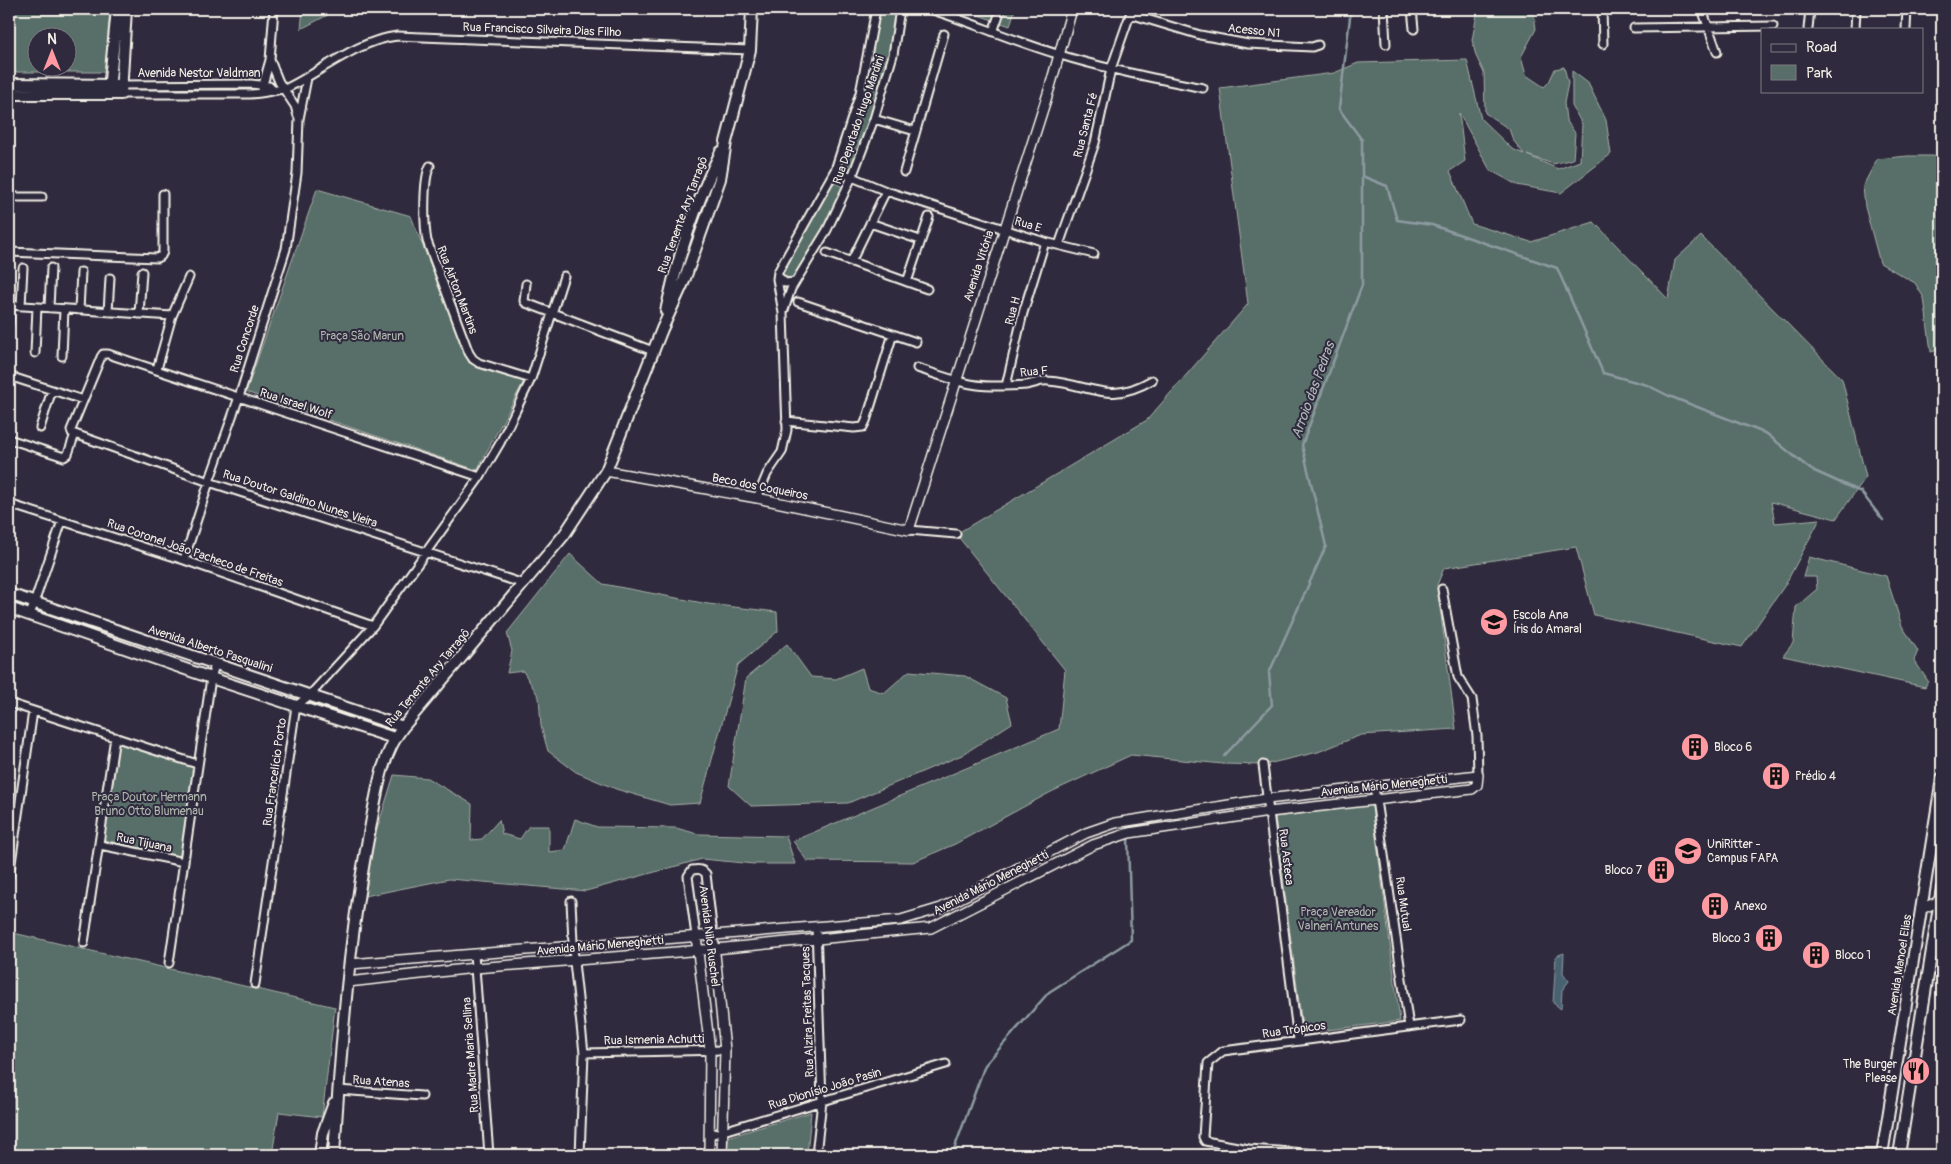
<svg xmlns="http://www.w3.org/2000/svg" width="1951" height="1164" viewBox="0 0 1951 1164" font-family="Pangolin,sans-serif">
<rect width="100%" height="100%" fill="#2f2a3d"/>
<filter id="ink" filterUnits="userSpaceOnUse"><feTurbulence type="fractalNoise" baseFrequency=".02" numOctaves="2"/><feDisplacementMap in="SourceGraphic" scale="10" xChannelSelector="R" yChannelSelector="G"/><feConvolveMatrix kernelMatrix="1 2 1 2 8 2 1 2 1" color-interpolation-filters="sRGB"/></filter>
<g filter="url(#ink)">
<path fill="#596e68" stroke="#a6b0a8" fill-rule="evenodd" d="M9 9H110L105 72H9ZM38 38H68V68H38Z
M303 9H339L301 29Z
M881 9H896L889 54 878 99 854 165 847 168 843 165 841 159 865 88Z
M961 9H1015L1010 26Z
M1478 9H1533L1536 29 1521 57 1526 75 1544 87 1549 82 1555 69 1564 67 1568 83 1564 103 1566 120 1575 133 1573 159 1553 164 1527 155 1558 169 1580 161 1582 124 1572 106V71L1588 83 1606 120 1611 154 1561 193 1517 185 1490 170 1459 113 1465 161 1450 171 1472 224 1531 242 1594 222 1668 299 1675 260 1701 236 1842 379 1866 477 1836 519 1771 502 1775 523 1820 519 1785 585 1742 647 1594 615 1576 547 1444 568 1437 585 1456 729 1361 735 1318 752 1263 765 1223 764 1131 755 1051 792 955 844 913 862 807 861 793 841 1059 729 1065 670 956 534 1147 420 1248 304 1220 88 1334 73 1358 63 1467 60 1481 119 1512 149 1524 154 1513 140 1509 129 1485 113 1484 73 1476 56 1472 40Z
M1908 156H1942V349L1931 352 1924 298 1915 283 1880 263 1865 207 1863 186 1877 159Z
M835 183 841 186 843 191 825 226 795 276 791 278H786L781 272 830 185Z
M317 189 411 216 469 363 524 381 477 470 246 392Z
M570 554 603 584 708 604 777 612 778 631 738 665 700 803 670 805 616 789 576 772 548 751 541 726 539 697 523 671 507 673 512 651 507 633Z
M1809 557 1886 576 1902 626 1918 651 1914 660 1928 681 1925 687 1783 656 1793 643 1796 607 1817 589 1816 577H1803Z
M787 644 811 677 836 679 862 668 868 688 884 693 909 671 965 676 1006 698 1012 723 962 755 848 803 751 806 729 786 746 678Z
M118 742 193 767 182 857 104 840Z
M394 775 427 778 472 804 471 840 482 839 499 820 502 834 520 839 529 826H549V852L565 850 575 819 597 827 676 828 698 834 786 836 795 864H754L702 859 586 891 449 879 365 896 374 839Z
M1372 805 1400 1021 1303 1033 1275 817Z
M9 932 335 1007 322 1117 279 1112 272 1155H9Z
M811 1112 807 1155H727L728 1137Z"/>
<path fill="#496272" stroke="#8d9ba1" d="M1564 953 1563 973 1569 981 1562 990 1561 1009 1553 1003 1556 956Z"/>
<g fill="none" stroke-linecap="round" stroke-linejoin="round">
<path stroke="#8d9ba1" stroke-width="2.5" d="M1362 176 1387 186 1397 220 1432 225 1557 268 1603 373 1647 385 1669 396 1767 434 1810 469 1861 492 1883 520
M1224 756 1272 705 1269 673 1326 546 1302 445 1362 285V140L1339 109 1351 9
M952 1155 985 1065 1049 992 1131 940 1128 837"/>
<defs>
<path id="minor" d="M930 9C973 23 1014 41 1057 54 1105 69 1154 78 1203 88
M1384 9 1386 44
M1412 9 1414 29
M1602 9 1603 44
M1702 9 1717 52
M1130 14 1200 35 1248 44 1312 47 1318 45
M1634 28 1773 26
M1808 29 1810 9
M1855 29 1856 9
M1906 29 1907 9
M993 32 1001 9
M270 60 279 82 295 106 298 116
M121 85 251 84 269 86 273 90
M262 88 270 60 274 9
M121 94H250C262 94 273 90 285 89 321 72 356 41 397 36L750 50
M874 119 915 131
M430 166C423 179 424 226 427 241L469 353 473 359 479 363 531 379
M835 170 886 191 1004 229 1045 242 1094 254
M904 172 944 34
M9 197H42
M870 223 920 240
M1059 245 1095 143 1111 69 1132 9
M9 252 157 258 161 256 163 252V194
M827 253 927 289
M851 262 886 191
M778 276 785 283 795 282
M907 282 929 217
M526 284 524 301 526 303 653 351
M798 302 916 342
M9 305 172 316
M21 306 23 268
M49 308 51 268
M79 310 81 272
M784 310 791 289 827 230 852 177 874 119 893 55 900 9
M108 312 110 278
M139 314 142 272
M9 324 10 306
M35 353 37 307
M62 356 64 309
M917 368C942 376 969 387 995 386 1005 386 1016 386 1026 385 1033 384 1041 380 1048 381 1092 384 1107 406 1152 380
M157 369 172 316 189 277
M9 376 83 400
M1006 386 1023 313 1045 242
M786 421 854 428 863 427 866 421 893 334
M40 428 52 390
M9 439 64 457 68 454 75 434
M480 477 108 354H103L101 357 71 430 72 433 209 482 524 584
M757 498 767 474 782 452 787 430 783 313 777 279 778 272 835 170 860 93 876 9
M9 504 184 560 373 626
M909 530 956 534
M184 560 209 482 239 397 286 249 297 173 299 119 307 78
M1442 589 1458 677 1472 699 1477 736 1478 775
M30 615 62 521
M9 703 197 764
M1263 765 1298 1040
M1374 786 1409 1027
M100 845 184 862
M9 877 33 711
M571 901 574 962 584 1053 580 1155
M696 936 688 876 692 870C699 869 702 869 706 874L713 935
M84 943 115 737
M474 954 489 1155
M169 963 211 678 215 665
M255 984 296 706 310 695 373 626 480 477 500 443 531 379 564 276
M584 1053 725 1050
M338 1090 422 1096
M710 1135 946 1064
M816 1155 822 1101 816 927
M1332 1155 1249 1149 1205 1141 1203 1137 1208 1063 1223 1051 1461 1020
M1796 1155 1883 1154"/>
<path id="tertiary" d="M606 471 757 498 909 530 1050 87 1072 9
M1921 909 1942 900
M696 936 710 1050 709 1155
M714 944 725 1050 722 1155
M348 982 475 968 715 949 931 928 1093 845 1129 833 1269 812 1472 789 1477 785 1478 775 1267 799 1115 823 1086 833 941 908 901 920 350 964"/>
<path id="secondary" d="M9 84 121 85
M109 90 117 9
M9 94H121L126 9
M666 311C677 259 697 199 721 152
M9 594 403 727
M9 608 211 678 394 738
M320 1155 323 1133 334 1103
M334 1155C341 1045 349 932 371 824 377 791 382 754 403 727L564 535 606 471 662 329 684 281 720 179 726 142 750 50 752 9
M1882 1155 1942 778
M1899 1155 1942 888"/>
</defs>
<use href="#minor" stroke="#f4f1e8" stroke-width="11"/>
<use href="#tertiary" stroke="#f4f1e8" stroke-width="12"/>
<use href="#secondary" stroke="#f4f1e8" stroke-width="14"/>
<use href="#minor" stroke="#2f2a3d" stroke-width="7"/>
<use href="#tertiary" stroke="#2f2a3d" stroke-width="9"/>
<use href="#secondary" stroke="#2f2a3d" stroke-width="10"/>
</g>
</g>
<defs>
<symbol id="school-disc" viewBox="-11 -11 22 22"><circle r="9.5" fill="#ff9aa2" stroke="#2f2a3d"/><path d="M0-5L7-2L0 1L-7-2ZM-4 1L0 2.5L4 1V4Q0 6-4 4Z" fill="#111"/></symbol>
<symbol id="building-disc" viewBox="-11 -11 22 22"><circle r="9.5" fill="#ff9aa2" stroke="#2f2a3d"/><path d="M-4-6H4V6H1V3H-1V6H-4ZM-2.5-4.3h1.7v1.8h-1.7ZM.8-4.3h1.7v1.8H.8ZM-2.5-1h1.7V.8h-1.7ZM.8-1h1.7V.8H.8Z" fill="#111"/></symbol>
<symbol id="university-disc" viewBox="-11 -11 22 22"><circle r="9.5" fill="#ff9aa2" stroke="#2f2a3d"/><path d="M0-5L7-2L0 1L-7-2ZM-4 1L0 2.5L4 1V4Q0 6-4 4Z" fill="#111"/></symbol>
<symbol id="restaurant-disc" viewBox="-11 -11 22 22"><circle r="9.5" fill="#ff9aa2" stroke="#2f2a3d"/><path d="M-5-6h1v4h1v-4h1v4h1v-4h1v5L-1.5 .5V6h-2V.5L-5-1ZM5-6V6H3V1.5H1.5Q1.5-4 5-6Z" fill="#111"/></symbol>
</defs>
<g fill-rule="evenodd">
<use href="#school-disc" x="1478" y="606" width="32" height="32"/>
<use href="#building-disc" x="1679" y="731" width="32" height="32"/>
<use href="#building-disc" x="1760" y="760" width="32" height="32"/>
<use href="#university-disc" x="1672" y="835" width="32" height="32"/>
<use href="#building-disc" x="1645" y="854" width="32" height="32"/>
<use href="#building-disc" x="1699" y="890" width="32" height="32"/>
<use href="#building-disc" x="1753" y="922" width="32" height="32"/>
<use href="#building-disc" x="1800" y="939" width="32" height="32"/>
<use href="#restaurant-disc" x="1900" y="1055" width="32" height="32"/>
</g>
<g text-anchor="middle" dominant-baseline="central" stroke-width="4" stroke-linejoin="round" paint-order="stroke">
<g font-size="12" fill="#f4f1e8" stroke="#2f2a3d">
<text transform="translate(542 30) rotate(2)">Rua Francisco Silveira Dias Filho</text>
<text transform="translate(1254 31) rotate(6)">Acesso N1</text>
<text x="199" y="73">Avenida Nestor Valdman</text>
<text transform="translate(859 120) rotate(-71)">Rua Deputado Hugo Mardini</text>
<text transform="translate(1086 125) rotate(-76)">Rua Santa Fé</text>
<text transform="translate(683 215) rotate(-70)">Rua Tenente Ary Tarragô</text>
<text transform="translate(1028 225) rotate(17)">Rua E</text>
<text transform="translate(979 266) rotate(-72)">Avenida Vitória</text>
<text transform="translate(457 290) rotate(69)">Rua Airton Martins</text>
<text transform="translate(1013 311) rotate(-75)">Rua H</text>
<text transform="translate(245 339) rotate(-72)">Rua Concorde</text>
<text transform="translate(1034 372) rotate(-5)">Rua F</text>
<text transform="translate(296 404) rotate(18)">Rua Israel Wolf</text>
<text transform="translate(760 487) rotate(11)">Beco dos Coqueiros</text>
<text transform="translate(300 499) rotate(18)">Rua Doutor Galdino Nunes Vieira</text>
<text transform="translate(195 553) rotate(19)">Rua Coronel João Pacheco de Freitas</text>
<text transform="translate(210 649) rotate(18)">Avenida Alberto Pasqualini</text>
<text transform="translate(428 678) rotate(-50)">Rua Tenente Ary Tarragô</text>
<text transform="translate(275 772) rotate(-82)">Rua Francelício Porto</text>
<text transform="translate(1384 786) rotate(-6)">Avenida Mário Meneghetti</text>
<text transform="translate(144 843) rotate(12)">Rua Tijuana</text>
<text transform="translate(1286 857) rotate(83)">Rua Asteca</text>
<text transform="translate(991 883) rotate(-27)">Avenida Mário Meneghetti</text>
<text transform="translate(1403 904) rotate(82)">Rua Mutual</text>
<text transform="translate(709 936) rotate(83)">Avenida Nilo Ruschel</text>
<text transform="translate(600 946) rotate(-5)">Avenida Mário Meneghetti</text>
<text transform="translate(1900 965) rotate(-81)">Avenida Manoel Elias</text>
<text transform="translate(808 1012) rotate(-92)">Rua Alzira Freitas Tacques</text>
<text transform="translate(1294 1030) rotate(-8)">Rua Trópicos</text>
<text transform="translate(654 1040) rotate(-1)">Rua Ismenia Achutti</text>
<text transform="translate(471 1055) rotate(-94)">Rua Madre Maria Sellina</text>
<text transform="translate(381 1082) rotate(4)">Rua Atenas</text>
<text transform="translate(825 1089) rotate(-17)">Rua Dionísio João Pasin</text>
</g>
<g font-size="12" fill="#aeb6ae" stroke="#2f2a3d">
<text x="362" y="336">Praça São Marun</text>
<text x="149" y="797">Praça Doutor Hermann<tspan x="149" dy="14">Bruno Otto Blumenau</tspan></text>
<text x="1338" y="912">Praça Vereador<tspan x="1338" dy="14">Valneri Antunes</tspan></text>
</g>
<g font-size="12" fill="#f4f1e8" stroke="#2f2a3d" text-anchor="start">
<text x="1513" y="615">Escola Ana<tspan x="1513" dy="14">Íris do Amaral</tspan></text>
<text x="1714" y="747">Bloco 6</text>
<text x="1795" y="776">Prédio 4</text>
<text x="1707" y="844">UniRitter -<tspan x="1707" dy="14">Campus FAPA</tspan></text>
<text x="1642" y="870" text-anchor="end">Bloco 7</text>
<text x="1734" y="906">Anexo</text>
<text x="1750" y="938" text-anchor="end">Bloco 3</text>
<text x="1835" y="955">Bloco 1</text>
<text x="1897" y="1064" text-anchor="end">The Burger<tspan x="1897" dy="14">Please</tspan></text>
</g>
<g font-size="14" font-style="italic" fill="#b0b8b9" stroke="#2f2a3d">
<text transform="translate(1313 390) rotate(-70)">Arroio das Pedras</text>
</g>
</g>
<rect width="1951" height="1164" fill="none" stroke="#2f2a3d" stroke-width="30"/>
<rect x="15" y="15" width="1921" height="1134" fill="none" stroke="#f4f1e8" stroke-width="2" filter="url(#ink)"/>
<rect x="1761" y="28" width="162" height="65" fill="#2f2a3d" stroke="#7e7a81"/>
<rect x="1771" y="44" width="25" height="8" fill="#2f2a3d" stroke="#7e7a81"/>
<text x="1806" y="52" font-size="15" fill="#f4f1e8">Road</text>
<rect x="1771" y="65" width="25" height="15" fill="#596e68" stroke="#7e7a81"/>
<text x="1806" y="78" font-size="15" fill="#f4f1e8">Park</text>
<g transform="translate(52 52)"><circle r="24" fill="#2f2a3d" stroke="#7e7a81"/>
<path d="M0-4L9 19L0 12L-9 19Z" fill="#ff9aa2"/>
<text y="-8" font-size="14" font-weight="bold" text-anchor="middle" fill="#f4f1e8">N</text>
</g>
</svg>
